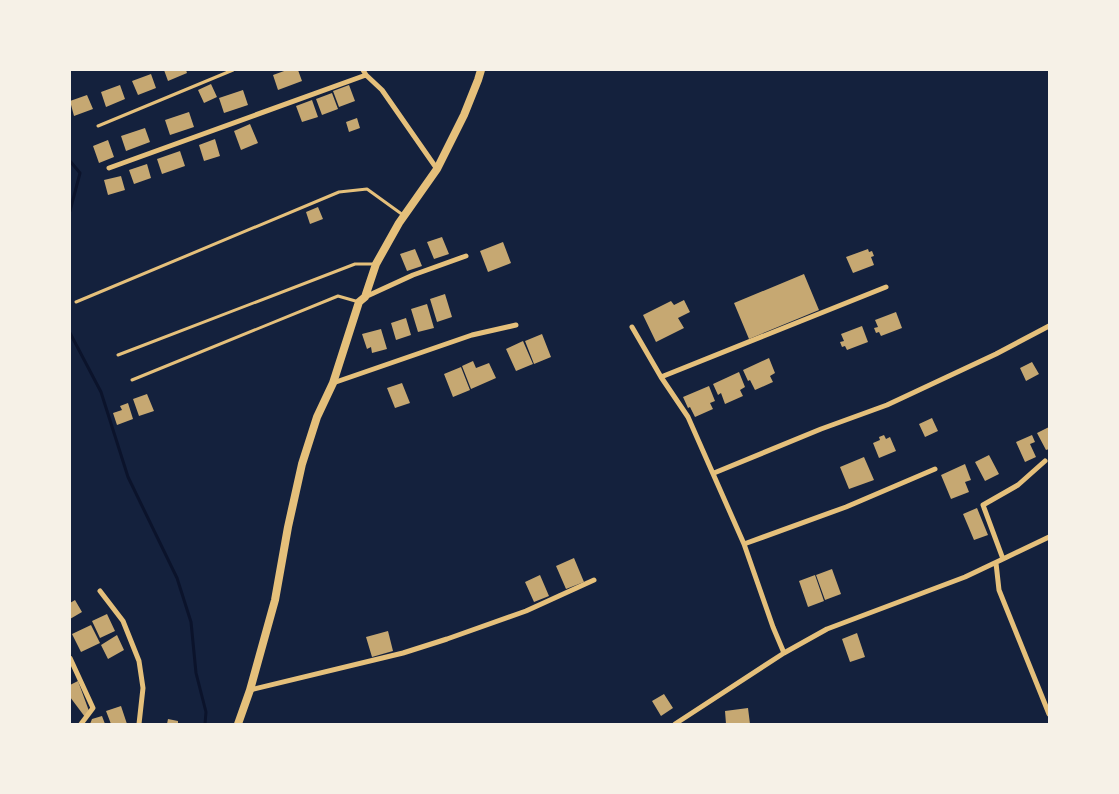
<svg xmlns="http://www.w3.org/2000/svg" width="1119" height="794" viewBox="0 0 1119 794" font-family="'Roboto Condensed',sans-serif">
<rect width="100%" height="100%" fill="#14213d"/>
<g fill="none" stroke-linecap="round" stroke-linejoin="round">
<path stroke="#0b132b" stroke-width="3" d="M70 161 80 173 70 211
M70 333 101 392 128 477 177 578 191 622 196 673 206 712 205 724"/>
</g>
<path fill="#c6a872" d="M164 70H186L187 73 168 81Z
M287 70H298L302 81 278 90 273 75Z
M151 74 156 88 138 95 132 81Z
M211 84 217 97 204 103 198 90Z
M120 85 125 99 106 107 101 92Z
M349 85 355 101 339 107 333 91Z
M243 90 248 105 224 113 219 98Z
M332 93 338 109 322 115 316 99Z
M87 95 93 109 74 116 70 101Z
M312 100 318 117 302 122 296 106Z
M189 112 194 127 170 135 165 120Z
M357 118 360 128 349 132 346 122Z
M250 124 258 143 241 150 234 131Z
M145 128 150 142 126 151 121 136Z
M215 139 220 156 204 161 199 145Z
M108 140 114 157 99 163 93 146Z
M180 151 185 166 162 174 157 159Z
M147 164 151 178 134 184 129 170Z
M121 176 125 190 108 195 104 180Z
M318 207 323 219 310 224 306 212Z
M442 237 449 254 434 259 427 242Z
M503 242 511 263 488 272 480 251Z
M415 249 422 266 407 271 400 254Z
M868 249 869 252 872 251 874 256 871 257 874 265 853 273 846 257Z
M804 274 819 310 749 339 734 303Z
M445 294 452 317 437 322 430 299Z
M684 300 690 312 678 318 684 328 656 342 643 315 671 301 674 305Z
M427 304 434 328 418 332 411 309Z
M896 312 902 328 881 336 879 332 876 333 874 328 878 327 875 320Z
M406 318 411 335 396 340 391 323Z
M862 326 868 342 847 350 845 346 842 347 840 342 844 341 841 334Z
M381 329 387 349 372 353 371 347 367 349 362 334Z
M542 334 551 357 534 364 525 341Z
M523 341 533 364 516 371 506 349Z
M769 358 775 373 770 376 773 382 755 390 750 380 748 381 743 370Z
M473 361 476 368 489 363 496 378 471 389 462 366Z
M1032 362 1039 374 1026 381 1020 368Z
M461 367 470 390 453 397 444 374Z
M739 372 745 387 740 390 743 396 725 404 721 393 718 395 713 384Z
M402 383 410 403 395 408 387 388Z
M709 386 715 401 710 403 713 409 695 417 690 407 688 408 683 397Z
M147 394 154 411 139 416 133 399Z
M128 403 133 419 117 425 113 413 122 410 120 406Z
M932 418 938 431 925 437 919 424Z
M1049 427V449L1046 450 1037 433Z
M884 435 886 439 890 437 896 451 879 458 873 443 880 440 879 437Z
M1032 435 1035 442 1030 444 1036 457 1025 462 1016 442Z
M989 455 999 474 985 481 975 462Z
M864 457 874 480 849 489 840 467Z
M965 464 971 480 965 482 969 492 951 499 941 475Z
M977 508 988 535 974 540 963 514Z
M574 558 584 582 566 589 556 566Z
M832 569 841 594 825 600 816 575Z
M540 575 549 596 534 602 525 582Z
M815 575 824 601 808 607 799 581Z
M75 600 82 612 70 619V603Z
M107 614 115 631 100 638 92 621Z
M91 625 100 643 81 652 72 634Z
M388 631 393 651 372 657 366 637Z
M857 633 865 657 850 662 842 639Z
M117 635 124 650 108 659 101 645Z
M78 681 89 711 85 717 70 697V685Z
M664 694 673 708 661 716 652 701Z
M121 706 127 724H111L106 711Z
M748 708 750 724H726L725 711Z
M102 716 105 724H90L92 719Z
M168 719 178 721V724H167Z"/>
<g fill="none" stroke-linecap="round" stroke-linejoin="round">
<path stroke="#e5c07b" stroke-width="3" d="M98 126 233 70
M76 302 339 192 367 189 403 215
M118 355 355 264H376
M132 380 338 296 359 302"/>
<path stroke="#e5c07b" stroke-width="5" d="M363 70 366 75 382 90 437 169
M109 168 366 75
M365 297 413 275 466 256
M632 327 661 377 688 417 744 544 773 627 784 653
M661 377 886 287
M333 383 472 335 516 325
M714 473 821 429 887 405 996 354 1049 326
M744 544 846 507 935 469
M1003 559 1049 537
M996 563 999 590 1049 714
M100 591 123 621 139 661 143 688 139 724
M70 658 93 708 81 724
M250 690 403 653 447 639 526 611 594 580
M675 724 784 653 827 629 965 577 1003 559 983 505 1018 485 1045 461"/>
<path stroke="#e5c07b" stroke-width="8" d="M238 724 250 690 275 600 288 527 302 464 317 417 333 383 359 302 365 297 376 264 399 223 437 169 464 115 478 80 481 70"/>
</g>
<rect width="1119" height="794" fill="none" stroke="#f6f1e7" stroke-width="142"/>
</svg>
